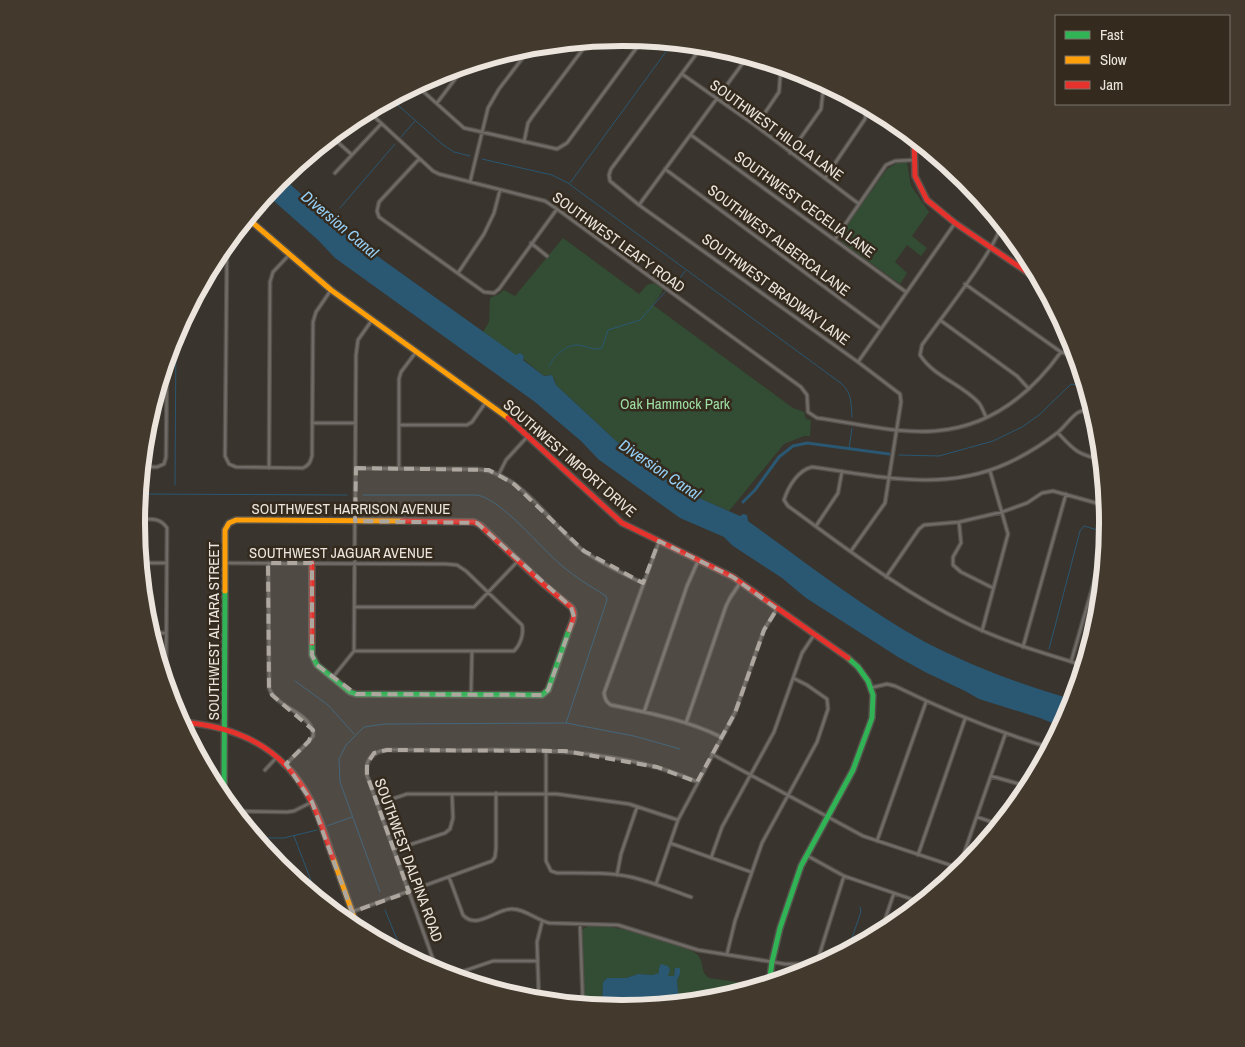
<svg xmlns="http://www.w3.org/2000/svg" width="1245" height="1047" viewBox="0 0 1245 1047" font-family="'Archivo Narrow',sans-serif">
<rect width="100%" height="100%" fill="#39342d"/>
<path fill="#324d33" d="M897 163H907L911 186 929 212 912 236 927 248 921 256 907 245 895 262 907 273 900 284 842 242V232L887 169Z
M563 238 639 294 647 285 653 283 662 288V292L653 305 793 408 804 412 806 419 811 420 810 436H804L784 444 729 511 690 494 668 481 653 467 634 455 615 440 556 385 554 378 550 375 544 376 523 359 524 356 520 354 516 356 483 332 489 322 490 298 499 294 504 290 515 296Z
M588 926C623 925 660 939 692 951 707 958 698 971 709 978L764 986 745 992 721 991 717 995V1000L679 1004 677 980 680 974 675 968 674 977 659 974 653 975 638 974 626 978H607L603 982 602 1006 606 1008 585 1006 582 930Z"/>
<path fill="#2a5772" d="M282 177 319 210 325 212 327 210C333 215 333 218 336 224 338 229 347 234 352 238L516 355 520 353 524 356 523 360 544 376 552 375 556 385 615 440 634 455 653 467 668 481 690 494 740 516 743 514 747 515 748 521 752 524C809 565 864 608 925 642 973 667 1023 685 1074 700L1071 710 1062 727 1040 718 979 699 965 691 925 672 898 657 806 598 782 578 733 546 724 537 680 518 598 459 581 441 535 402 335 258 318 240 267 195Z
M661 964 668 966 670 970 668 976H674L675 968H680V974L677 980 679 1004C661 1006 617 1015 602 1006L603 982 607 978H626L638 974 653 975 659 973V968Z"/>
<g fill="none" stroke-linecap="round" stroke-linejoin="round">
<path stroke="#2a5772" stroke-width="1" d="M391 99 442 144 454 152 470 156
M401 137 415 121
M482 159 552 175 568 183 842 384C852 394 851 403 852 417
M570 183 673 42
M340 208 395 144
M670 289 674 287 685 271
M549 366C554 356 567 344 578 345 587 346 594 351 602 348L608 330 640 320 665 292
M849 449 852 428
M899 455 939 456 993 441 1022 427 1039 415 1071 384 1086 386
M175 485 176 333
M139 494 347 495
M363 495H478C504 502 539 546 561 565 575 577 590 586 606 596L607 600 566 723
M1049 649 1080 531 1084 526 1101 531
M295 681 328 705 354 734
M327 826 352 817
M294 836 318 899
M255 838H284L317 830
M380 892 340 782 339 759 346 745 364 727 384 724 566 723 634 736 680 749
M385 910 403 954
M847 952 861 912 860 907"/>
<path stroke="#2a5772" stroke-width="3" d="M743 502 755 490 779 457 793 446 807 443 889 454"/>
<defs>
<path id="street" d="M703 45 611 169 609 175 610 181 639 205 858 362 900 394 901 402 885 503 851 551
M682 74 756 126 859 204
M416 85 464 128 557 149 567 143 643 39
M437 103 465 66
M368 111 433 171 439 174 545 201 557 209 801 387 807 395 808 412 817 418C855 423 896 434 935 431 990 427 1030 395 1061 352
M756 126 779 92 781 66
M691 135 906 292
M332 137 351 154
M524 142 528 123 532 117 589 41
M790 153 821 109 824 83
M419 159 379 202 377 211 379 217 484 292 494 293 499 289 557 209
M665 169 880 328
M335 173 381 124
M825 178 865 119 867 106
M470 182 488 108 499 89 531 47
M639 205 748 56
M835 239 886 165 895 161 913 160
M227 243 225 456 229 464 236 467 303 468C309 465 310 463 312 456L313 322 316 312 331 290
M531 243 547 256
M458 273 484 234 494 213 500 190
M965 284 1061 352 1077 357
M940 320 1017 376 1029 389
M858 362 955 223
M986 417C984 413 982 407 979 403 962 384 934 377 920 355L922 345C937 323 1001 243 1001 223
M312 423H355
M399 425H467L472 422 486 402
M1058 433C1075 451 1077 454 1102 460
M142 467H157L164 464 166 457 167 360
M269 468 270 282 273 272 289 255
M356 468 477 469C522 472 551 526 585 552 603 564 623 574 643 583
M399 468V379L401 372 416 352
M499 474 506 460 528 436
M137 519C149 519 160 517 167 528L166 686
M959 522 961 543 953 557V565L961 572 993 588
M816 526 838 493 842 471
M659 541 604 693C605 699 606 702 611 705 649 713 687 720 721 737
M140 563H167
M225 563 446 564 457 565 466 571 522 625C524 633 521 644 514 651H354L333 677
M268 563 269 688C276 708 306 710 313 731V736L309 741 286 764
M886 577 919 529 924 525 959 522 1002 512 1027 503 1042 493 1053 491 1107 506
M355 607H474L518 561
M982 631 1008 534 990 471
M150 633H166
M1023 647 1066 494
M354 651 356 355 358 340 372 320
M1071 662 1101 558 1108 525
M1085 666C1044 653 1004 642 966 623 902 592 846 548 788 506L784 500C788 487 798 470 812 467 879 476 943 493 1008 463 1025 455 1043 444 1057 433 1064 428 1073 414 1079 412 1083 410 1087 411 1091 413
M870 688 887 684 895 686C948 712 994 731 1051 748
M471 694 472 651
M644 712 687 586 698 561
M686 723 726 606 730 598 740 583
M546 751V861L551 871 557 873C581 873 607 872 631 877 652 882 671 890 691 897
M712 754 863 836 953 866 961 862 1005 735
M265 770 277 757
M991 776 1030 787
M377 804 407 794H557L629 804 678 820
M232 811 287 812 294 811 312 802
M977 817 1001 825
M877 841 926 702
M670 843 751 872
M394 850 445 833 450 829 453 818 452 794
M806 855 844 876 923 903
M918 855 965 719
M711 858 722 827 774 732 802 653 814 635
M617 875 621 854 637 807
M449 877 463 915C476 930 495 910 511 909 523 908 537 920 549 923L618 925 698 950 785 964H811L818 959 844 876
M656 884 678 820 735 713 764 630 777 609
M352 912 492 861 495 857 496 848V793
M580 924 583 1006
M880 934 894 893
M727 954 735 921 762 843 817 742 828 709 827 699 807 685 793 678
M438 973 367 775C365 760 372 752 387 750 421 750 456 751 490 750 560 750 632 753 697 782
M449 976 493 961H537
M539 1001 537 942 542 922"/>
<path id="fast" d="M312 643V655L317 665 350 692 356 694 542 695 548 690 569 630
M224 800 225 591
M769 984 772 962 780 928 801 866 853 770 872 718 873 695 868 681 858 667 848 658"/>
<path id="slow" d="M246 220 253 223 331 290 508 418
M225 591V530L229 523 236 520 402 521
M333 858 359 931"/>
<path id="jam" d="M914 137 915 176 927 200 955 223 1043 283
M508 418 622 523 733 577 848 658
M402 521 474 522 480 525 543 584 571 607C577 614 572 622 569 630
M312 563V643
M180 722C238 726 284 748 311 801 321 819 326 839 333 858"/>
</defs>
<use href="#street" stroke="#54504a" stroke-width="5"/>
<use href="#fast" stroke="#54504a" stroke-width="8"/>
<use href="#slow" stroke="#54504a" stroke-width="8"/>
<use href="#jam" stroke="#54504a" stroke-width="8"/>
<use href="#street" stroke="#706b66" stroke-width="2.5"/>
<use href="#fast" stroke="#30b455" stroke-width="5"/>
<use href="#slow" stroke="#ff9f0a" stroke-width="5"/>
<use href="#jam" stroke="#e5322d" stroke-width="5"/>
</g>
<path fill="#ada79f" fill-opacity="0.2" stroke="#ada79f" stroke-width="4" stroke-dasharray="10 6" stroke-linejoin="round" d="M356 468 489 470 514 484 584 551 643 583 659 541 733 577 777 609 764 630 735 713 697 782 657 767 565 751 387 750 374 753 367 764V775L409 892 352 912 312 802 286 764 309 741 313 730 272 695 269 688 268 563H312V655L317 665 356 694 542 695 548 690 574 617 571 607 477 523 355 521Z"/>
<g text-anchor="middle" dominant-baseline="central" stroke-width="5" stroke-linejoin="round" paint-order="stroke">
<g font-size="15" fill="#ebe5dd" stroke="#342b1e">
<text transform="translate(777 130) rotate(36)">SOUTHWEST HILOLA LANE</text>
<text transform="translate(805 204) rotate(36)">SOUTHWEST CECELIA LANE</text>
<text transform="translate(779 240) rotate(37)">SOUTHWEST ALBERCA LANE</text>
<text transform="translate(619 242) rotate(36)">SOUTHWEST LEAFY ROAD</text>
<text transform="translate(776 289) rotate(36)">SOUTHWEST BRADWAY LANE</text>
<text transform="translate(570 458) rotate(41)">SOUTHWEST IMPORT DRIVE</text>
<text x="351" y="508">SOUTHWEST HARRISON AVENUE</text>
<text x="341" y="552">SOUTHWEST JAGUAR AVENUE</text>
<text transform="translate(213 631) rotate(-90)">SOUTHWEST ALTARA STREET</text>
<text transform="translate(409 860) rotate(70)">SOUTHWEST DALPINA ROAD</text>
</g>
<g font-size="15" fill="#9ddea3" stroke="#342b1e">
<text x="675" y="403">Oak Hammock Park</text>
</g>
<g font-size="16" font-style="italic" fill="#96d1f9" stroke="#342b1e">
<text transform="translate(340 224) rotate(40)">Diversion Canal</text>
<text transform="translate(660 469) rotate(34)">Diversion Canal</text>
</g>
</g>
<path d="M0 0H1245V1047H0ZM145 523a477 477 0 1 1 954 0a477 477 0 1 1-954 0Z" fill="#433a2d" fill-rule="evenodd"/>
<path fill="none" stroke="#ebe5dd" stroke-width="6" d="M145 523a477 477 0 1 1 954 0a477 477 0 1 1-954 0Z"/>
<rect x="1055" y="15" width="175" height="90" fill="#342b1e" stroke="#7d756a"/>
<rect x="1065" y="31" width="25" height="8" fill="#30b455" stroke="#7d756a"/>
<text x="1100" y="40" font-size="15" fill="#ebe5dd">Fast</text>
<rect x="1065" y="56" width="25" height="8" fill="#ff9f0a" stroke="#7d756a"/>
<text x="1100" y="65" font-size="15" fill="#ebe5dd">Slow</text>
<rect x="1065" y="81" width="25" height="8" fill="#e5322d" stroke="#7d756a"/>
<text x="1100" y="90" font-size="15" fill="#ebe5dd">Jam</text>
</svg>
